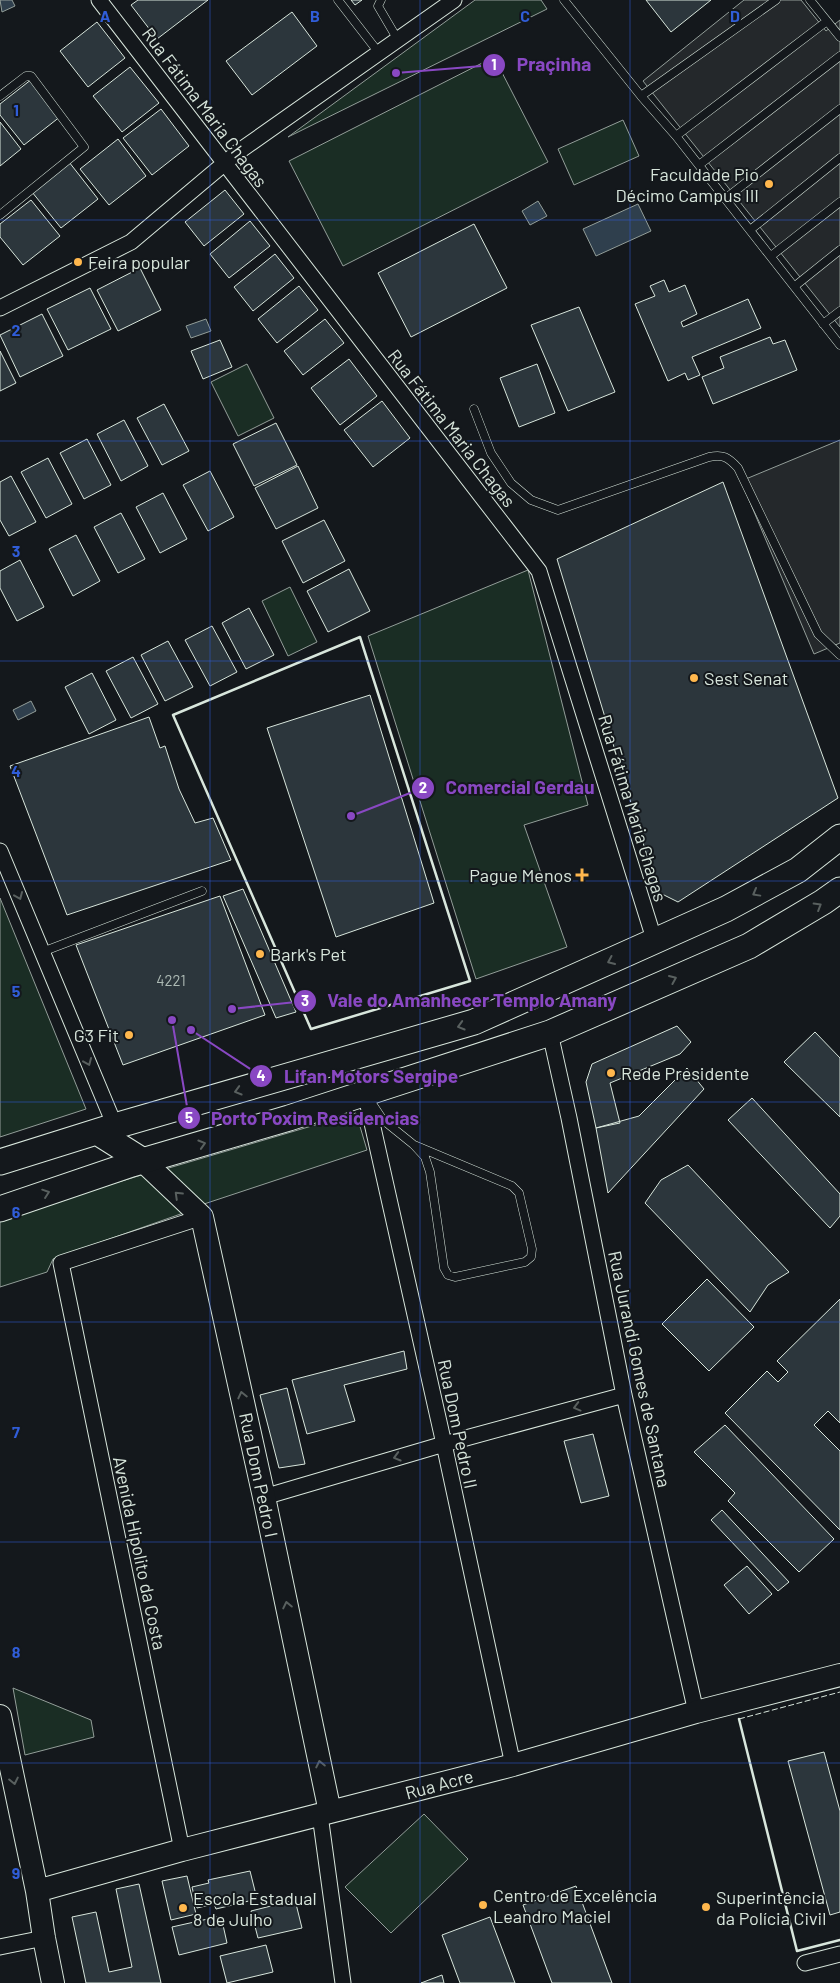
<svg xmlns="http://www.w3.org/2000/svg" width="840" height="1983" viewBox="0 0 840 1983" font-family="Barlow,sans-serif">
<rect width="100%" height="100%" fill="#14181c"/>
<path fill="#1a2d24" stroke="#939e99" d="M475 0H541L547 9 288 137Z
M494 57 548 162 343 266 289 161Z
M623 120 639 156 574 185 558 149Z
M247 364 274 418 238 436 211 382Z
M528 570 588 805 524 825 567 947 476 979 368 636Z
M290 587 317 642 288 656 262 601Z
M0 898 86 1109 0 1137Z
M356 1113 367 1150 198 1206 162 1170Z
M148 1173 189 1211 53 1259 47 1272 0 1287V1218Z
M13 1688 91 1720 94 1737 25 1755Z
M424 1814 468 1859 391 1933 345 1887Z"/>
<path fill="#24282b" stroke="#939e99" d="M744 0H801L826 31 840 20V327L643 81Z
M840 440V643L814 654 741 481Z"/>
<path fill="#2f3f4d" stroke="#939e99" d="M0 0H12L15 6 2 12Z
M538 201 547 216 530 225 522 211Z
M638 204 651 231 596 256 583 229Z
M206 319 211 331 191 338 186 326Z
M31 701 36 711 18 720 13 710Z"/>
<path fill="#2c363c" stroke="#d8e6dc" d="M138 0H208L157 39 131 5Z
M351 0H362L355 5Z
M646 0H711L671 32Z
M292 12 317 46 252 95 226 61Z
M97 22 125 58 88 87 60 51Z
M130 67 159 103 122 132 93 96Z
M32 79 61 116 24 145 0 115V104Z
M161 109 189 146 152 175 123 138Z
M0 122 21 149 0 166Z
M118 139 146 176 109 205 80 169Z
M69 162 98 199 61 228 32 192Z
M225 190 244 214 204 246 185 222Z
M31 200 60 236 23 265 0 237V224Z
M250 221 270 246 229 278 210 254Z
M474 224 507 288 411 337 378 273Z
M275 254 294 278 253 311 234 287Z
M140 268 161 310 118 331 97 290Z
M664 280 669 292 685 285 697 314 681 322 683 327 748 299 761 328 692 357 700 375 688 380 685 373 668 381 635 304 655 296 650 286Z
M299 286 318 310 277 343 258 319Z
M90 288 111 329 68 350 47 309Z
M579 307 615 392 568 411 531 325Z
M42 314 63 356 20 377 0 335Z
M325 319 344 343 303 375 284 351Z
M770 337 773 344 785 340 797 370 713 404 702 377 724 368 720 357Z
M220 340 232 367 203 379 191 351Z
M0 351 16 383 0 391Z
M349 359 377 396 340 425 311 388Z
M537 364 555 413 519 427 500 378Z
M382 401 410 438 373 467 344 430Z
M164 404 189 451 162 465 137 418Z
M124 420 148 466 121 481 97 434Z
M276 423 297 465 254 486 233 444Z
M87 439 111 485 84 499 60 453Z
M48 458 72 504 46 518 21 472Z
M298 466 318 508 276 529 255 488Z
M210 471 234 517 208 531 183 485Z
M11 476 36 522 9 536 0 520V482Z
M723 482 838 798 678 902 658 892 557 559Z
M163 493 187 539 160 553 136 507Z
M121 513 145 559 118 573 94 527Z
M324 520 345 561 303 583 282 541Z
M76 535 100 581 73 596 49 549Z
M20 560 44 607 17 621 0 588V571Z
M349 569 370 611 328 632 307 591Z
M249 608 274 655 246 669 222 623Z
M212 626 237 672 210 686 185 640Z
M168 641 193 687 165 701 141 655Z
M133 657 158 704 131 718 106 671Z
M92 673 116 720 89 734 65 687Z
M370 695 434 903 336 937 267 728Z
M149 717 160 748 165 746 179 789 195 823 213 818 231 860 67 915 10 766Z
M243 889 296 1012 276 1018 223 896Z
M220 896 265 1015 123 1065 76 945Z
M677 1026 691 1042 680 1054 610 1083 620 1123 596 1128 586 1082 592 1064Z
M815 1032 840 1058V1117L784 1062Z
M687 1068 704 1089 608 1193 596 1128 639 1116Z
M752 1098 840 1194V1216L830 1228 728 1120Z
M688 1165 789 1272 768 1285 750 1312 645 1203 661 1180Z
M707 1279 754 1327 709 1371 662 1324Z
M840 1299V1423L828 1411 814 1425 840 1451V1530L725 1413 767 1371 778 1382 788 1372 777 1361Z
M404 1351 407 1369 344 1385 355 1421 307 1434 292 1380Z
M287 1388 305 1464 279 1468 260 1395Z
M725 1425 834 1539 799 1572 728 1501 735 1493 694 1452Z
M593 1434 609 1496 581 1503 564 1441Z
M722 1510 789 1582 778 1591 711 1520Z
M747 1566 772 1594 749 1614 724 1585Z
M824 1752 840 1811V1912L830 1915 788 1761Z
M250 1871 257 1899 216 1909 214 1904 197 1908 192 1887 209 1883 208 1880Z
M187 1876 196 1914 171 1920 162 1881Z
M139 1884 161 1983H86L72 1917 96 1912 109 1972 132 1967 116 1889Z
M576 1886 612 1983H552L523 1905Z
M295 1900 302 1928 258 1938 251 1911Z
M221 1916 227 1943 179 1955 172 1927Z
M490 1917 515 1983H460L442 1935Z
M266 1945 273 1972 227 1983 220 1956Z
M442 1975 444 1983H421Z"/>
<g fill="none" stroke-linecap="round" stroke-linejoin="round">
<defs>
<path id="lane" d="M338 0 379 53
M381 0 378 6 398 40
M564 0 641 96
M776 0 641 96 676 136 840 345
M810 0 840 37
M0 96 26 76H31L84 147 0 215
M676 136 827 21
M699 165 840 56
M725 199 840 109
M750 230 840 158
M771 256 840 202
M795 286 840 250
M823 324 840 311
M474 409 491 453 511 483 531 500 558 510 709 457C723 454 728 457 738 468L818 634 840 655
M42 952 202 891
M371 1102 383 1120 414 1145 425 1157 430 1172 444 1268 448 1275 455 1277 525 1262 531 1257 532 1249 519 1193 512 1186 414 1145"/>
<path id="street" d="M99 0 539 571 655 942
M0 308 131 242 238 152 454 0
M0 851 115 1126
M550 1033 569 1118 624 1395 696 1712
M365 1092 444 1444 513 1765
M264 1497 444 1444 624 1395
M320 1815 343 1983
M182 1850 61 1263 202 1217
M0 1947 44 1938
M805 1963 840 1954"/>
<path id="secondary" d="M143 1161 202 1217 264 1497 330 1812
M0 1716 37 1891 44 1938 53 1983
M37 1891 182 1850 513 1765 696 1712 840 1675"/>
<path id="primary" d="M97 1132 143 1161
M0 1162 115 1126 474 1022 726 909 798 870 840 837
M0 1209 132 1164 289 1118 550 1033 749 946 823 902 840 890"/>
</defs>
<use href="#lane" stroke="#d8e6dc" stroke-width="9"/>
<use href="#street" stroke="#d8e6dc" stroke-width="17"/>
<use href="#secondary" stroke="#d8e6dc" stroke-width="24"/>
<use href="#primary" stroke="#d8e6dc" stroke-width="27"/>
<use href="#lane" stroke="#14181c" stroke-width="8"/>
<use href="#street" stroke="#14181c" stroke-width="15"/>
<use href="#secondary" stroke="#14181c" stroke-width="22"/>
<use href="#primary" stroke="#14181c" stroke-width="25"/>
<path stroke="#d8e6dc" stroke-width="1" stroke-dasharray="6 2.5" stroke-linecap="butt" d="M739 1719 840 1692"/>
<path stroke="#d8e6dc" stroke-width="2.5" d="M360 637 470 981 311 1029 173 715Z
M739 1719 797 1951 840 1940"/>
</g>
<defs><path id="oneway-chevron" d="M-2-3.5L2.5 0L-2 3.5" fill="none" stroke-width="1.6" stroke-linecap="round" stroke-linejoin="round" transform="scale(1.25)"/></defs>
<g stroke="#59605f">
<use href="#oneway-chevron" transform="translate(756 893) rotate(151)"/>
<use href="#oneway-chevron" transform="translate(19 896) rotate(67)"/>
<use href="#oneway-chevron" transform="translate(818 906) rotate(-31)"/>
<use href="#oneway-chevron" transform="translate(611 961) rotate(156)"/>
<use href="#oneway-chevron" transform="translate(673 979) rotate(-23)"/>
<use href="#oneway-chevron" transform="translate(461 1026) rotate(164)"/>
<use href="#oneway-chevron" transform="translate(88 1062) rotate(67)"/>
<use href="#oneway-chevron" transform="translate(238 1091) rotate(164)"/>
<use href="#oneway-chevron" transform="translate(202 1144) rotate(-17)"/>
<use href="#oneway-chevron" transform="translate(46 1193) rotate(-19)"/>
<use href="#oneway-chevron" transform="translate(178 1195) rotate(-136)"/>
<use href="#oneway-chevron" transform="translate(242 1395) rotate(-103)"/>
<use href="#oneway-chevron" transform="translate(577 1407) rotate(165)"/>
<use href="#oneway-chevron" transform="translate(397 1457) rotate(164)"/>
<use href="#oneway-chevron" transform="translate(287 1605) rotate(-102)"/>
<use href="#oneway-chevron" transform="translate(320 1764) rotate(-102)"/>
<use href="#oneway-chevron" transform="translate(14 1781) rotate(78)"/>
</g>
<path fill="none" stroke="#305dd8" stroke-width="1" stroke-opacity="0.55" d="M210 0V1983M420 0V1983M630 0V1983M0 220H840M0 441H840M0 661H840M0 881H840M0 1102H840M0 1322H840M0 1542H840M0 1763H840"/>
<g fill="#ffb74d" stroke="#14181c" stroke-width="2">
<circle cx="769" cy="184" r="5"/>
<circle cx="78" cy="262" r="5"/>
<circle cx="694" cy="678" r="5"/>
<path d="M579.5 867.5h5v5h5v5h-5v5h-5v-5h-5v-5h5z"/>
<circle cx="260" cy="954" r="5"/>
<circle cx="129" cy="1035" r="5"/>
<circle cx="611" cy="1073" r="5"/>
<circle cx="483" cy="1905" r="5"/>
<circle cx="706" cy="1907" r="5"/>
<circle cx="183" cy="1908" r="5"/>
</g>
<g text-anchor="middle" dominant-baseline="central" stroke-width="4" stroke-linejoin="round" paint-order="stroke">
<g font-size="15" fill="#adbab4">
<text x="171" y="980">4221</text>
</g>
<g font-size="18" fill="#d8e6dc" stroke="#14181c">
<text transform="translate(205 107) rotate(53)">Rua Fátima Maria Chagas</text>
<text transform="translate(452 428) rotate(52)">Rua Fátima Maria Chagas</text>
<text transform="translate(633 808) rotate(73)">Rua Fátima Maria Chagas</text>
<text transform="translate(640 1369) rotate(78)">Rua Jurandi Gomes de Santana</text>
<text transform="translate(458 1424) rotate(78)">Rua Dom Pedro II</text>
<text transform="translate(259 1475) rotate(78)">Rua Dom Pedro I</text>
<text transform="translate(140 1553) rotate(78)">Avenida Hipolito da Costa</text>
<text transform="translate(439 1784) rotate(-15)">Rua Acre</text>
</g>
<g font-size="18" fill="#d8e6dc" stroke="#14181c" text-anchor="start">
<text x="759" y="174" text-anchor="end">Faculdade Pio<tspan x="759" dy="21">Décimo Campus III</tspan></text>
<text x="88" y="262">Feira popular</text>
<text x="704" y="678">Sest Senat</text>
<text x="572" y="875" text-anchor="end">Pague Menos</text>
<text x="270" y="954">Bark's Pet</text>
<text x="119" y="1035" text-anchor="end">G3 Fit</text>
<text x="621" y="1073">Rede Presidente</text>
<text x="493" y="1895">Centro de Excelência<tspan x="493" dy="21">Leandro Maciel</tspan></text>
<text x="716" y="1897">Superintência<tspan x="716" dy="21">da Polícia Civil</tspan></text>
<text x="193" y="1898">Escola Estadual<tspan x="193" dy="21">8 de Julho</tspan></text>
</g>
</g>
<g font-size="16" text-anchor="middle" font-weight="bold" fill="#305dd8" stroke="#14181c" stroke-width="4" stroke-linejoin="round" paint-order="stroke">
<text x="105" y="22">A</text>
<text x="315" y="22">B</text>
<text x="525" y="22">C</text>
<text x="735" y="22">D</text>
<text x="16" y="116">1</text>
<text x="16" y="336">2</text>
<text x="16" y="557">3</text>
<text x="16" y="777">4</text>
<text x="16" y="997">5</text>
<text x="16" y="1218">6</text>
<text x="16" y="1438">7</text>
<text x="16" y="1658">8</text>
<text x="16" y="1879">9</text>
</g>
<path fill="none" stroke="#8948c3" stroke-width="2" d="M396 73L494 65M351 816L423 788M232 1009L305 1001M191 1030L261 1076M172 1020L189 1118"/>
<g fill="#8948c3" stroke="#14181c" stroke-width="2">
<circle cx="396" cy="73" r="5"/>
<circle cx="351" cy="816" r="5"/>
<circle cx="232" cy="1009" r="5"/>
<circle cx="191" cy="1030" r="5"/>
<circle cx="172" cy="1020" r="5"/>
<circle cx="494" cy="65" r="12"/>
<circle cx="423" cy="788" r="12"/>
<circle cx="305" cy="1001" r="12"/>
<circle cx="261" cy="1076" r="12"/>
<circle cx="189" cy="1118" r="12"/>
</g>
<g font-size="15" text-anchor="middle" font-weight="bold" fill="#fff">
<text x="494" y="70">1</text>
<text x="423" y="793">2</text>
<text x="305" y="1006">3</text>
<text x="261" y="1081">4</text>
<text x="189" y="1123">5</text>
</g>
<g font-size="19" text-anchor="middle" font-weight="bold" fill="#8948c3" stroke="#14181c" stroke-width="4" stroke-linejoin="round" paint-order="stroke">
<text x="554" y="71">Praçinha</text>
<text x="520" y="794">Comercial Gerdau</text>
<text x="472" y="1007">Vale do Amanhecer Templo Amany</text>
<text x="371" y="1083">Lifan Motors Sergipe</text>
<text x="315" y="1125">Porto Poxim Residencias</text>
</g>
</svg>
